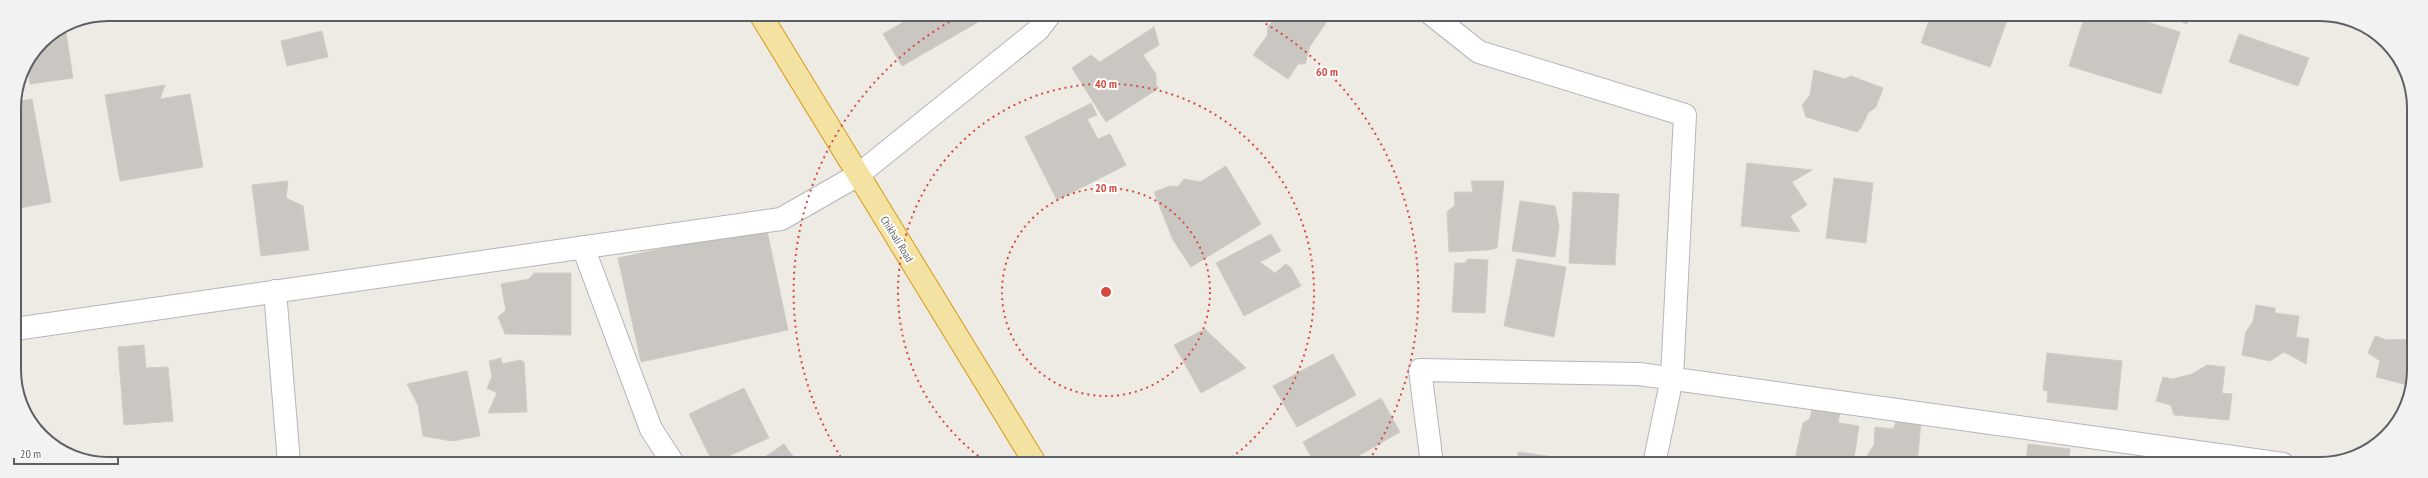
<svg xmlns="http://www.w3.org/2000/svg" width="2428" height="478" viewBox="0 0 2428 478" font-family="'PT Sans Narrow',sans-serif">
<rect width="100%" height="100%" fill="#edebe4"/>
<path fill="#cac7c2" stroke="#d1ccc3" d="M917 14H992L902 66 883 34Z
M1281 14H1343L1341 17H1330L1310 46 1305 64H1298L1288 79 1253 55 1267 36 1268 26Z
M1931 15H2009L1990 67 1921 43Z
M2085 15H2124L2180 32 2161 94 2069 66Z
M2165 15H2190L2187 24Z
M65 26 73 78 30 84 27 63 42 41Z
M1154 27 1159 45 1143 55 1156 74V85L1159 88 1106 122 1072 68 1091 55 1100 62Z
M322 31 328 57 287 66 281 41Z
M2239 34 2309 58 2298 86 2229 62Z
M1814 70 1845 79 1851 76 1883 88 1876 107 1868 113 1861 128 1857 132 1806 117 1802 105 1810 95Z
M165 85 160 99 190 94 203 167 120 181 105 95Z
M32 99 51 202 15 209 14 108 15 102Z
M1091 103 1097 115 1087 119 1098 139 1110 134 1126 165 1057 200 1025 137Z
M1747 163 1812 170 1792 182 1807 205 1790 216 1800 232 1741 226Z
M1226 166 1261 224 1191 267 1173 240 1154 192 1170 186 1178 187 1184 179 1200 182Z
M1834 178 1873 183 1866 243 1826 238Z
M288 181 286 198 303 206 309 250 261 256 252 185Z
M1471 181H1504L1497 248 1488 250 1449 252 1447 212 1455 205 1454 192H1473Z
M1573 192 1619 194 1615 265 1569 263Z
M1520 201 1555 206 1559 226 1555 257 1512 251Z
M766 226 788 330 641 362 618 258Z
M1271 234 1281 251 1260 262 1275 273 1286 264 1291 268 1301 286 1244 316 1216 263Z
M1468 259 1488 260 1485 313 1452 312 1455 263H1465Z
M1517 259 1566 267 1554 337 1504 326Z
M534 273H571V335L505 334 498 317 506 310 501 284 529 279Z
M2256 305 2275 308V313L2299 316 2296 337 2309 339 2306 364 2284 352 2270 361 2242 355 2246 332 2253 321Z
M1205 329 1246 368 1201 393 1174 345Z
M2375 336 2387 340 2413 339 2412 386 2376 377 2380 361 2368 353Z
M144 345 146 368 168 367 173 421 124 425 118 347Z
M2047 353 2122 361 2117 410 2047 402 2048 391 2043 390Z
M1333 354 1356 395 1297 427 1273 386Z
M501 358 502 364 520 360 524 362 527 412 488 413 497 393 487 388 492 377 489 361Z
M2207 365 2225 367 2222 393 2232 394 2229 420 2174 415 2171 405 2156 401 2163 377 2173 379 2192 374Z
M467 371 480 436 452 441 423 436 418 405 407 384Z
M744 388 769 438 713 463 689 414Z
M1381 398 1400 432 1344 464H1315L1303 442Z
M1812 409 1840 413 1838 423 1859 426 1853 464H1794L1803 423 1810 419Z
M1897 420 1921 422 1917 464H1867L1868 454 1874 445 1875 427 1893 429Z
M784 444 798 463H756Z
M2028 444 2070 449 2068 464H2026Z
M1518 452 1576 460V464H1517Z
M1966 458 2001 463V464H1965Z"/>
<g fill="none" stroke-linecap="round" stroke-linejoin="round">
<defs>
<path id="minor" d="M1431 14 1479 52 1685 115 1672 378 1654 464
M583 247 651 429 673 463
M275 291 289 463
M15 329 781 219 858 175 1038 30 1050 14
M1432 464 1420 370 1639 374 2283 464"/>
<path id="trunk" d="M760 14 1035 463"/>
</defs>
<use href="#minor" stroke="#b4b6b9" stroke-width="24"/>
<use href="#trunk" stroke="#d99b17" stroke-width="24"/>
<use href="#minor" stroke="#fff" stroke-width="22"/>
<use href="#trunk" stroke="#f4e2a2" stroke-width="22"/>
</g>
<g fill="none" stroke="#d74a3f" stroke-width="2" stroke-dasharray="2 4">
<circle cx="1106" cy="292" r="104"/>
<path d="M988 463A208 208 0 1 1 1224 463"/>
<path d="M844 462A312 312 0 0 1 962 15M1250 15A312 312 0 0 1 1368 462"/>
</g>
<g text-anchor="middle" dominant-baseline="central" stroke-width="4" stroke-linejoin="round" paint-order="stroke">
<g font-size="11" fill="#5c5f63" stroke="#fff">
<text transform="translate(897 239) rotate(58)">Chikhali Road</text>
</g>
</g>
<path d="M0 0H2428V478H0ZM108 21H2320A87 87 0 0 1 2407 108V370A87 87 0 0 1 2320 457H108A87 87 0 0 1 21 370V108A87 87 0 0 1 108 21Z" fill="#f2f2f3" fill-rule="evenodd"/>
<path fill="none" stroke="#5c5f63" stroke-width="2" d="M108 21H2320A87 87 0 0 1 2407 108V370A87 87 0 0 1 2320 457H108A87 87 0 0 1 21 370V108A87 87 0 0 1 108 21Z"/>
<circle cx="1106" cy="292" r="6" fill="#d74a3f" stroke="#fff" stroke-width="2"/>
<g font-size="12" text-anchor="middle" font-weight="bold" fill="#d74a3f" stroke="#fff" stroke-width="4" stroke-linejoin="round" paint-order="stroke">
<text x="1327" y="76">60 m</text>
<text x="1106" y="88">40 m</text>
<text x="1106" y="192">20 m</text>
</g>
<path d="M14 458v6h104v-6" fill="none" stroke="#5c5f63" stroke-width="2"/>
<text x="20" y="458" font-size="12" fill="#5c5f63" stroke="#ffffff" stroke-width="3" paint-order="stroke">20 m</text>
</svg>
